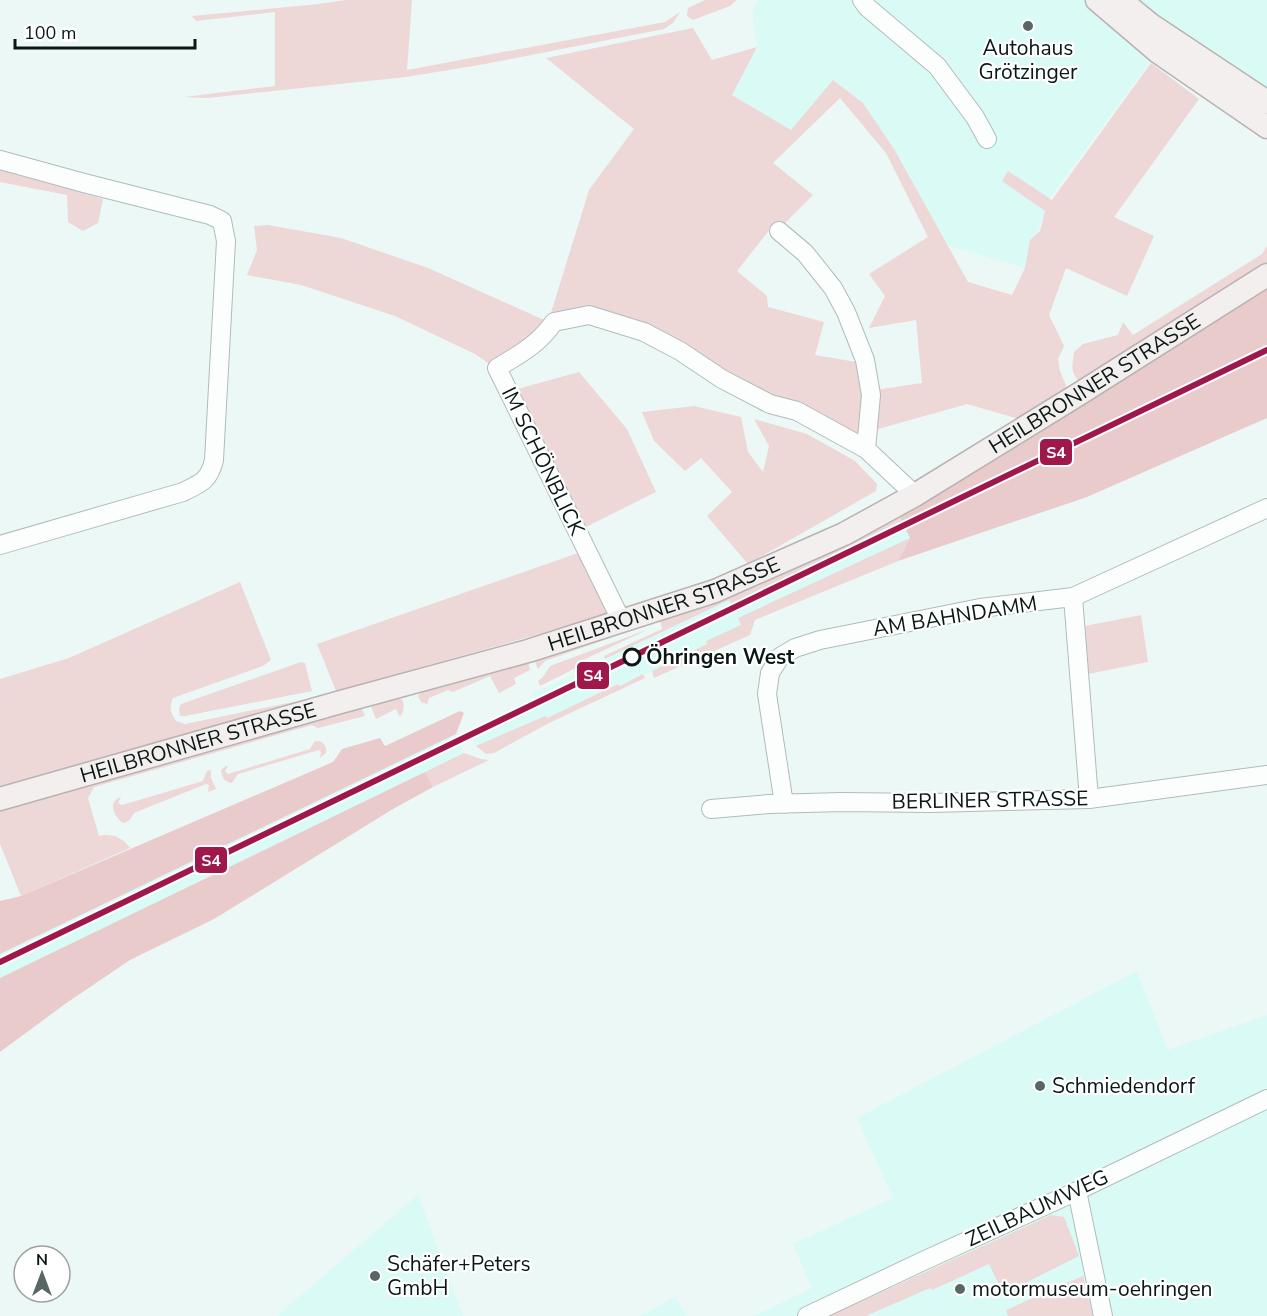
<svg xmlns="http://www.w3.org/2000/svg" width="1267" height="1316" viewBox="0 0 1267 1316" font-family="'Nunito Sans',sans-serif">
<rect width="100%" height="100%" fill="#ecf8f6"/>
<path fill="#dafaf5" d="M759 0H1267V90L1176 27 1049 199 1025 268 946 245 894 150 863 103 834 80 791 130 732 95 757 47 752 10Z
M1005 469 910 538 746 614 738 618 741 625 706 641 707 644 652 671 620 686 617 684 547 718 544 716 476 746 468 731 536 700 533 693 587 668 586 664 604 656 606 659 729 600 733 605Z
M456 734 464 753 0 978V954Z
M1137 971 1168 1050 1267 1015V1316H754L812 1288 793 1244 893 1198 857 1118Z
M418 1195 463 1316H277Z
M675 1297 687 1316H640Z"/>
<path fill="#edd7d7" d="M346 0H412L407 70 665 22 680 12 673 23 664 29 485 64 406 77 207 98 184 97 275 86V12L196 21 192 16 319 4Z
M705 0H737L730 6 693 20 687 16 688 8Z
M693 28 712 60 757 47 732 95 791 130 833 80 863 103 894 149 968 282 1012 295 1025 268 1030 240 1040 231 1045 211 1002 181 1008 171 1052 200 1151 63 1199 99 1114 217 1154 236 1127 296 1066 268 1049 315 1064 346 1058 359 1060 371 1069 393 1022 420 967 404 871 431 875 390 922 383 916 320 869 328 885 296 869 274 928 237 886 153 840 98 773 163 813 195 780 228 774 224 737 271 767 296 768 307 824 322 815 355 862 363 866 392 858 440 645 329 550 316 589 190 634 129 546 58Z
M0 168 103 199 98 223 83 231 68 222 67 195 0 182Z
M268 225 341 238 428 268 544 320 546 326 492 366 475 354 395 316 301 285 247 275 257 250 254 226Z
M1267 246V263L1081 384C1070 372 1072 368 1074 352L1083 344 1118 335 1123 322 1133 335 1262 254Z
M579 372 627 429 656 492 580 530 514 390Z
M694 406 741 417 748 452 763 472 769 446 754 419 807 434 855 461 877 484 876 491 748 564 707 516 732 492 701 458 685 471 654 441 642 412Z
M897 512 901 521 732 605 729 600 605 659 604 656 662 629 660 620 545 661 538 669 533 657Z
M910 538 898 561 755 620 750 635 654 678 652 671 707 644 706 641 741 625 738 618Z
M584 551 614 613 336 691 317 644Z
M240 582 271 660 263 666 173 698C169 708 170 712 176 721L185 724 313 698 140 752 129 750 98 759 90 767 0 794V679L69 658Z
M1141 615 1148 662 1088 674 1085 626Z
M649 629 581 661 582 665 540 686 538 681 543 677 550 666Z
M528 661 530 670 514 678 516 684 499 693 490 676 453 692 448 690 429 698 427 704 421 702 418 696 423 689Z
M301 662 305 663 312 691 185 716H180L179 708 181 704Z
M643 674 645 678 549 723 494 753 486 754 476 746 545 716 547 718 618 684 620 686Z
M392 699H402C405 706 404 710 400 717L396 709 376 719 371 706Z
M362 709 365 716 318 728 312 725 94 787 88 798 99 836C111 833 122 837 130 848L21 896 0 844V804L262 729Z
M315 741C323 740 327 746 326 753L320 758 321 752 319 750 238 774 232 783C224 782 222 777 221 770L226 766H228L225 771 228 774 310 749Z
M464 753 481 759 489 760 433 787 425 772Z
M211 770V778L216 789 208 792 209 785 206 784 134 813C131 818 130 822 123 823 114 817 107 801 121 797L118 803 122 805 203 781 207 771Z
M1051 1215 1064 1217 1079 1256 1007 1292 998 1283 989 1264 932 1290 930 1288 866 1316H829Z
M1083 1276 1093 1316H1008L1006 1310Z"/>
<path fill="#e9cbcb" d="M1267 287V418L1087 497 898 561 910 538 897 512Z
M460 711 464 713 456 734 0 954V901L21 896 333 762 342 749 380 738 385 746Z
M425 772 433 787 393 809 214 919 130 960 65 1004 0 1052V978Z"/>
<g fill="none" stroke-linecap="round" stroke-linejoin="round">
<defs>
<path id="minor" d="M862 0 867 7 937 66 975 117 987 139
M0 160 84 183 210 215 222 221 226 241 214 460C209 481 201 483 183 492L0 545
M779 231 805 253 833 288 846 312 865 360 871 395 866 449
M1073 597 1089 799
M622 622 497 368C520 354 538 345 554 322L589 315 644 332 680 351 722 379 770 404 797 411 866 449 915 495
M784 804 767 694 770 673 780 657 795 648 820 640 980 608 1073 597 1267 508
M711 809 769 804 842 802 930 803 1089 799 1267 775
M1077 1191 1103 1316
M807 1316 921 1262 1077 1191 1267 1099"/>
<g id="major">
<path d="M1097 0 1158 52 1267 127"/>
<path d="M1123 2 1151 25 1267 102"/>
<path id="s1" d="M0 799 337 703 528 651 715 591 844 534 915 495 1079 394 1267 275"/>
</g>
</defs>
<use href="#minor" stroke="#b0bcba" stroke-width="20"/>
<use href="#major" stroke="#b8b3b2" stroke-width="25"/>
<use href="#minor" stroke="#fcfefe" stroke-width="18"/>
<use href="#major" stroke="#f3efee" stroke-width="22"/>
<defs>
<path id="rail-1" d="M0 962 1267 350"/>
</defs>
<use href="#rail-1" stroke="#fff" stroke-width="10"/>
<use href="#rail-1" stroke="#9f184c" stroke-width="6"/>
</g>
<g fill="#586664" stroke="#fff" stroke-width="2">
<circle cx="1028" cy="26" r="6"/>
<circle cx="1040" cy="1086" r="6"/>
<circle cx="375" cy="1276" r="6"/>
<circle cx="960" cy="1289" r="6"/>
</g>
<circle fill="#fff" stroke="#091715" stroke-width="3" cx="632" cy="657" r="8"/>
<g text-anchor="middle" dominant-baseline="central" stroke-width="4.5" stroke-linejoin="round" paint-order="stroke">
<g font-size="21" fill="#091715" stroke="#fff" text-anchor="start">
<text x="1028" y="48" text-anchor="middle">Autohaus<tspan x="1028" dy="24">Grötzinger</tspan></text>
<text x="1052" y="1086">Schmiedendorf</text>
<text x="387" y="1264">Schäfer+Peters<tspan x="387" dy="24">GmbH</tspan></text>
<text x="972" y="1289">motormuseum-oehringen</text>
</g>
<g font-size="21" fill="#091715" stroke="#fff">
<text stroke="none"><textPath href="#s1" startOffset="1178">HEILBRONNER STRASSE</textPath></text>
<text transform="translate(543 461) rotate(64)">IM SCHÖNBLICK</text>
<text stroke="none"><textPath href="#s1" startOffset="692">HEILBRONNER STRASSE</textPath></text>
<text transform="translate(955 616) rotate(-9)">AM BAHNDAMM</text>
<text stroke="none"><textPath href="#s1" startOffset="206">HEILBRONNER STRASSE</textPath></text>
<text transform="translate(990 800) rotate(-1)">BERLINER STRASSE</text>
<text transform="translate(1037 1208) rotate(-25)">ZEILBAUMWEG</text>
</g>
<g font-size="21" font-weight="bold" fill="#091715" stroke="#fff" text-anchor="start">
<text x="646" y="657">Öhringen West</text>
</g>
</g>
<g stroke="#fff" stroke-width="2">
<rect x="1039" y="438" width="34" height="28" rx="6" fill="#9f184c"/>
<rect x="576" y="661" width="34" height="29" rx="6" fill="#9f184c"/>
<rect x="194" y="846" width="34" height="28" rx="6" fill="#9f184c"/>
</g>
<g font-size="16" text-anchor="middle" font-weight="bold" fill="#fff">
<text x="1056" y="458">S4</text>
<text x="593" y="681">S4</text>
<text x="211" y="866">S4</text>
</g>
<g transform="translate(42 1274)"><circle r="28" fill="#ffffff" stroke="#9da2a1" stroke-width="1.5"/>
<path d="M0-4.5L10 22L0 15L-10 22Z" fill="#586664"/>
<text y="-9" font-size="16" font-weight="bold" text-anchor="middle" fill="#091715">N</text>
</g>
<path d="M15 39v9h180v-9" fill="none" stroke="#091715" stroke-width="3"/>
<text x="24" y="39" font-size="18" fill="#091715" stroke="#ffffff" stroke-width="4.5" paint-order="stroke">100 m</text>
</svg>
